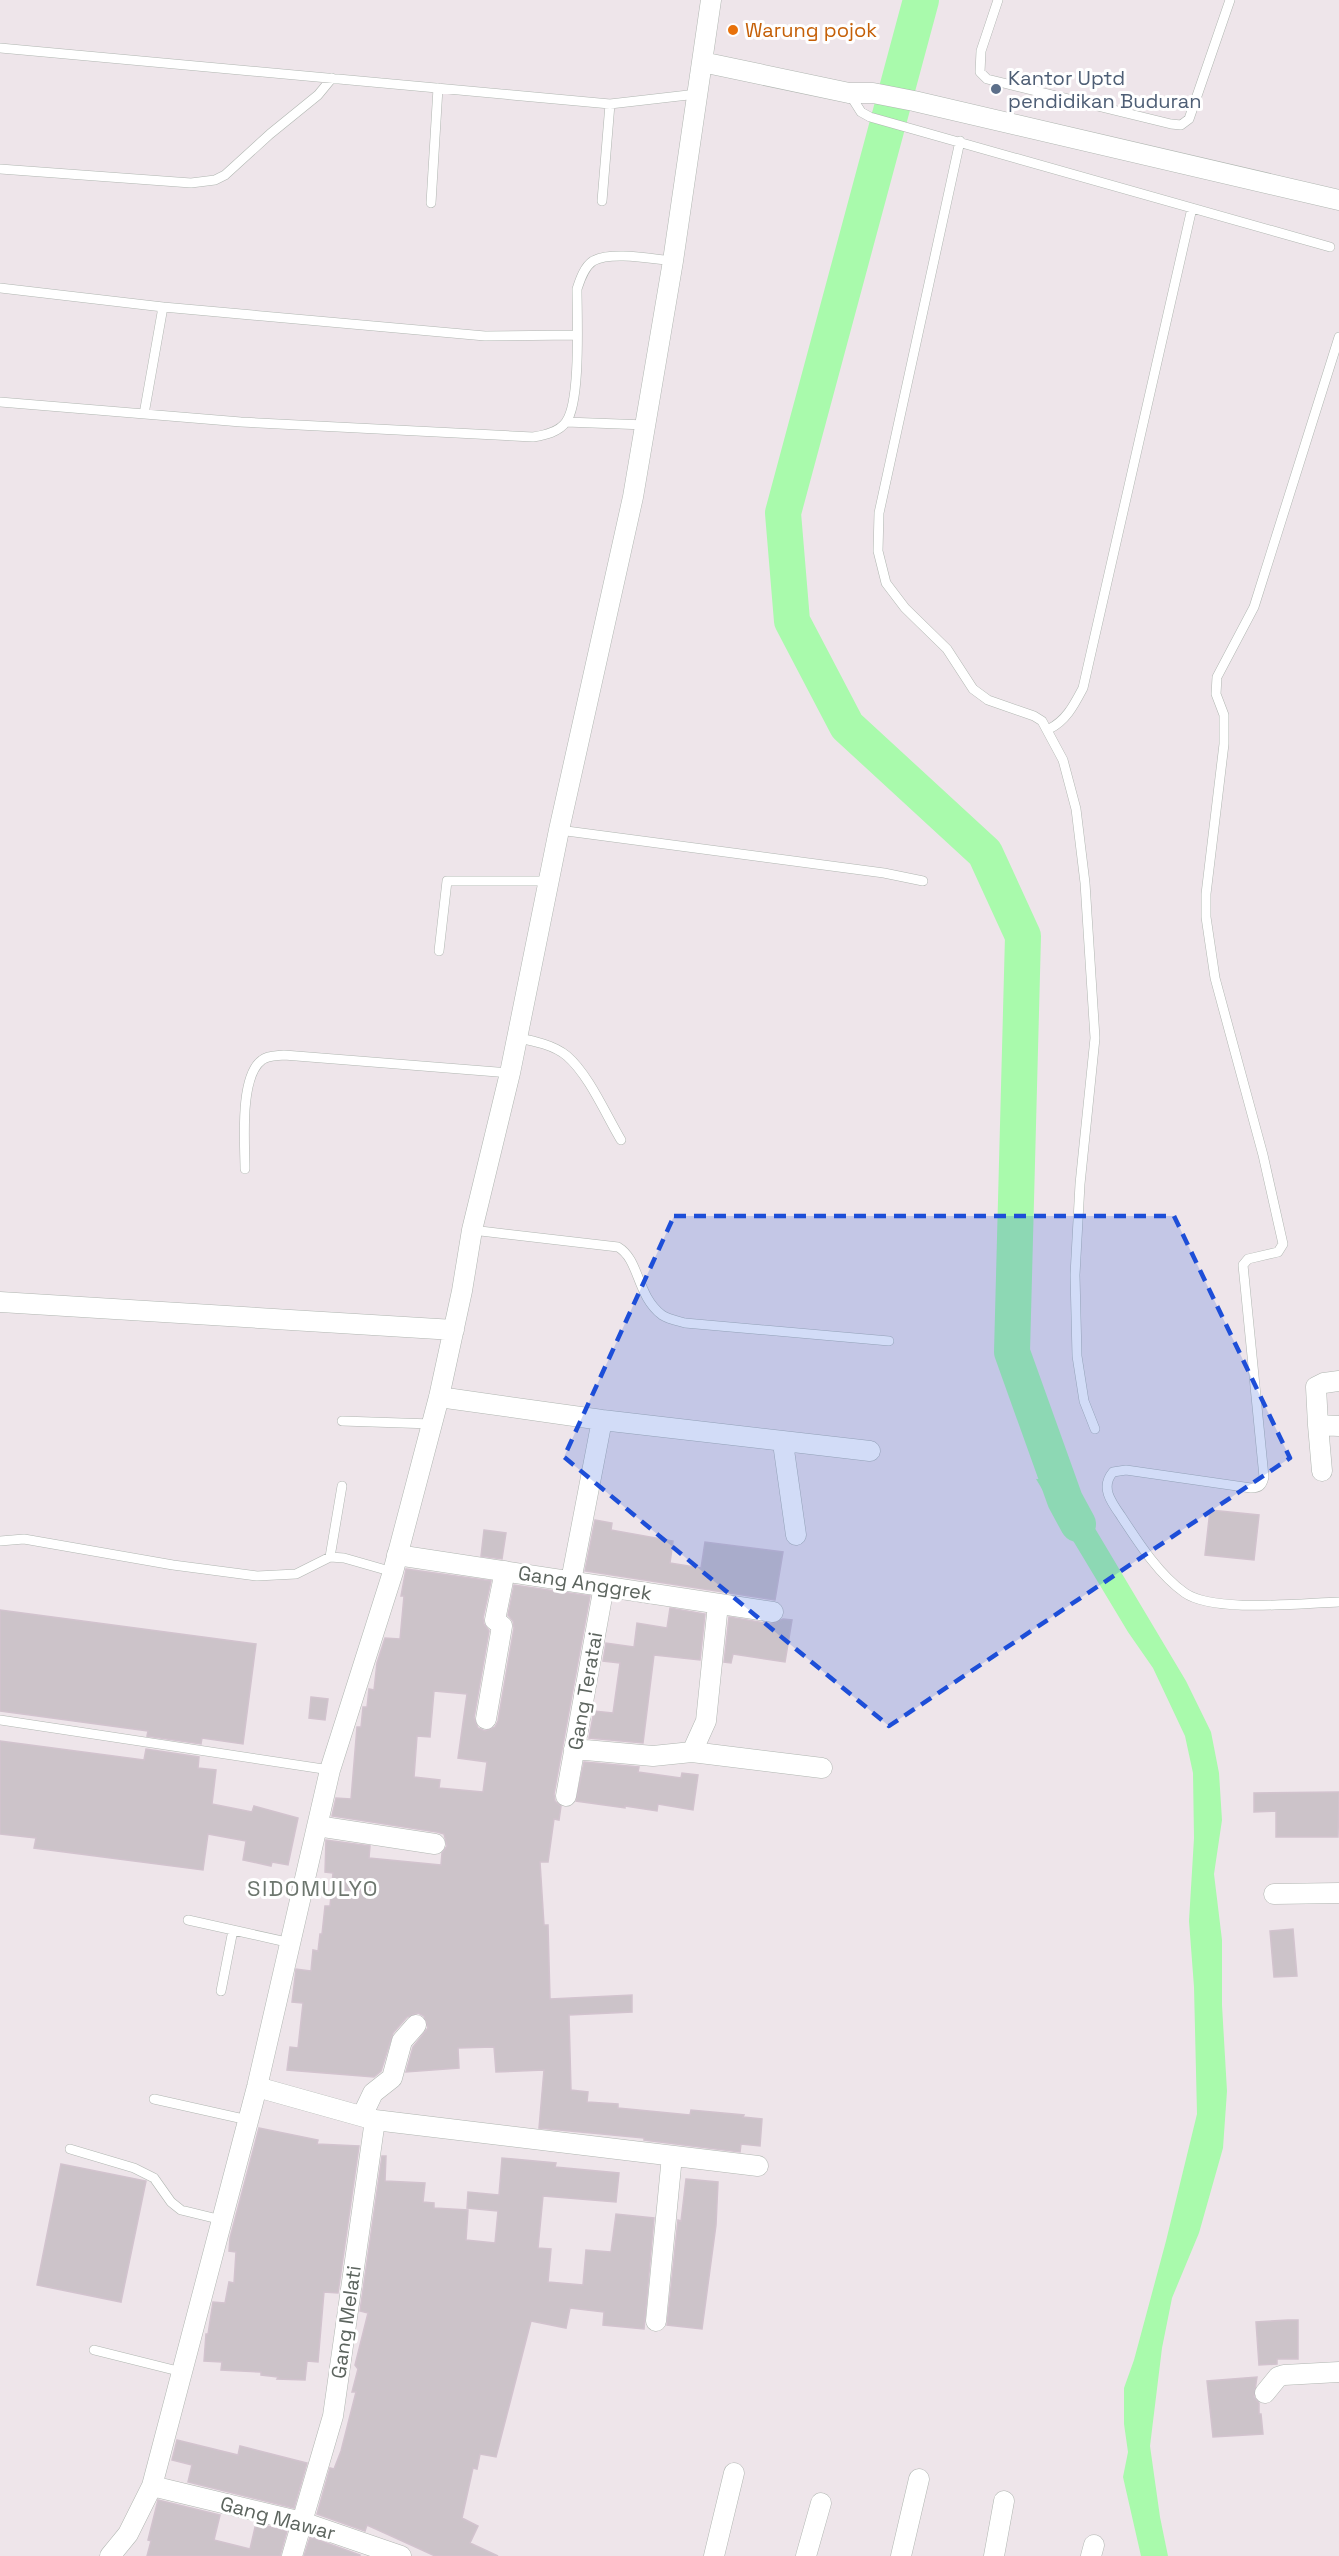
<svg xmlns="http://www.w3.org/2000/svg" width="1339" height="2556" viewBox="0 0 1339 2556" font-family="'Space Grotesk',sans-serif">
<rect width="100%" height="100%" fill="#eee5ea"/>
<path fill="#a9faac" d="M1036 1479H1062L1084 1510 1186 1681 1211 1732 1219 1773 1222 1820 1214 1874 1222 1940V2005L1227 2091 1223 2148 1199 2233 1172 2298 1162 2348 1150 2446 1160 2517 1168 2556H1141L1123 2477 1128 2452 1124 2424V2388L1134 2360 1166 2241 1197 2114 1194 1987 1189 1921 1194 1838 1193 1773 1185 1736 1153 1668 1128 1632Z"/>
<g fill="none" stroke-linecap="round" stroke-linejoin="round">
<path stroke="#a9faac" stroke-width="36" d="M921 0 783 513 792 621 847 726 985 853 1023 936 1012 1352 1065 1500 1078 1524"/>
</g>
<path fill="#ccc3c9" stroke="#d2c3ce" stroke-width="1.5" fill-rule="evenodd" d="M1210 1510 1259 1515 1254 1560 1205 1555Z
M595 1520 612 1523 611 1530 673 1541 670 1563 701 1568 705 1542 783 1552 775 1600 585 1571Z
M484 1530 506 1533 502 1559 481 1556Z
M406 1569 491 1581 483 1618 484 1624 489 1631 474 1718 478 1728 485 1731 495 1727 498 1721 514 1628 513 1621 508 1615 514 1585 590 1596 554 1794 555 1801 561 1806 559 1820 554 1819 548 1862H540L544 1925H548L550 1999 632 1995V2012L569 2015 571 2090 588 2092 587 2102 618 2104V2108L690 2115 691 2110 744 2115 743 2117 762 2119 760 2146 741 2144 740 2152 644 2140V2138L539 2128 544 2070 496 2072 494 2047 458 2048 459 2068 406 2072 413 2047 428 2028 424 2016 418 2013 407 2017 393 2033 381 2071 374 2077 287 2070 290 2047 298 2048 303 2003 292 2002 296 1969 311 1971 313 1950 318 1951 320 1934H322L325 1906H330L333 1873 325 1872 326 1840 370 1846 369 1858 441 1865 442 1853 447 1846 444 1834 437 1832 332 1816 336 1798 351 1799 357 1727H361L363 1707H367L369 1689 374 1690 377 1663 385 1638 400 1639 404 1596H401ZM434 1691 467 1694 458 1758 487 1762 483 1792 439 1788 440 1780 414 1777 417 1736 430 1737Z
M670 1608 705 1614 700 1660 654 1655 643 1743 589 1738 594 1711 613 1713 620 1663 603 1661 606 1643 634 1647 637 1623 667 1628Z
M0 1610 256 1644 243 1744 202 1738 201 1744 147 1736 148 1731 0 1711Z
M729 1617 771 1624 783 1619 792 1620 785 1662 733 1654 731 1663 724 1662Z
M311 1697 328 1699 325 1720 309 1718Z
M0 1741 144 1760 146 1749 199 1757 198 1768 216 1770 212 1804 252 1812 254 1806 298 1818 288 1865 272 1862 271 1866 243 1860 246 1841 208 1834 203 1870 34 1848 36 1838 0 1834Z
M584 1762 639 1767 638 1772 681 1778 682 1773 698 1775 693 1810 658 1804 657 1811 625 1806V1808L576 1801Z
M1339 1792 1338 1837H1276V1811L1254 1812V1793Z
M1293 1929 1297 1976 1274 1977 1270 1931Z
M259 2128 318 2140 317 2144 359 2146 338 2293 324 2292 318 2362 307 2361 305 2380 277 2379 278 2377 261 2375V2372L221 2370 222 2362 204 2361 206 2334H208L213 2302 225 2303 229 2282 234 2283 236 2252 229 2251 230 2238Z
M382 2156H386L385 2181 425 2183 423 2202 434 2203V2208L468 2210 466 2240 495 2243 498 2211 467 2208 468 2192 499 2195 502 2158 556 2163 555 2167 619 2173 616 2202 543 2196 538 2248 551 2249 548 2282 583 2285 586 2250 611 2252 616 2214 654 2218 644 2329 603 2325 604 2312 570 2308 566 2328 531 2321 496 2457 480 2454 477 2469 473 2468 462 2518 478 2526 470 2543 498 2556H435L367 2525 365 2531 317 2514 330 2468 334 2469 341 2451 356 2392H352L358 2369 355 2365 368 2313 360 2311Z
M61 2164 146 2181 121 2302 37 2285Z
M686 2179 718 2182 716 2225 702 2329 667 2325 678 2220 681 2221Z
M1288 2320H1298V2359H1277V2364L1259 2365 1256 2322Z
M1257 2377 1254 2397 1259 2403V2414H1261L1263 2434 1213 2437 1207 2381Z
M177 2440 238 2455 240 2446 307 2463 294 2508 188 2482 192 2465 172 2460Z
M158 2500 220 2515 214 2540 250 2549 256 2523 287 2531 280 2556H147L151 2541 148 2540Z
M310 2537 360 2555V2556H304Z"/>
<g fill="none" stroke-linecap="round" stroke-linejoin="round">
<defs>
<path id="service" d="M998 0 981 51 980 72 987 79 1171 124 1181 125 1189 119 1230 0
M0 48 610 104 697 94
M849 93 861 112 870 117 1330 247
M960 141 879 513 878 551 886 583 905 608 947 649 973 689 988 700 1034 716 1042 721 1063 760 1076 809 1085 883 1095 1038 1080 1184 1075 1275 1077 1356 1084 1401 1095 1429
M0 169 191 183 215 180 225 175 270 134 318 95 332 78
M602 201 610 104
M431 203 438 88
M0 288 163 307 485 336 577 335
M1339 337 1254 607 1217 677 1216 694 1224 715V744L1206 894V917L1215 978 1263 1155 1283 1244 1278 1252 1248 1259 1243 1265 1264 1477C1262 1486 1259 1488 1251 1488L1126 1470 1113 1472C1100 1487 1111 1502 1121 1516 1138 1542 1159 1575 1185 1593 1214 1613 1302 1603 1339 1602
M0 402 241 422 533 437C545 435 559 432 566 422 581 402 577 317 577 289 580 280 584 267 593 261 611 251 652 259 673 261
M144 414 163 307
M566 422 646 425
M1049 729C1066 721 1074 705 1083 688L1192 208
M559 830 884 873 923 881
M439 951 447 881H549
M518 1038C534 1041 554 1045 567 1056 589 1075 606 1115 621 1140
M245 1169C245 1144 239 1077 262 1060 268 1055 277 1056 284 1055L510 1073
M472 1230 618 1247C640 1260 636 1295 662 1315 668 1319 678 1321 685 1323L889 1341
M342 1421 432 1424
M0 1541 24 1539 173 1565 257 1576 296 1574 330 1557 344 1558 393 1572
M330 1557 342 1486
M0 1720 330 1770
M188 1920 291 1943
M221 1991 233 1930
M154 2099 248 2120
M70 2149 134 2168 154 2178 171 2202 181 2210 222 2220
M94 2350 182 2372"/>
<path id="minor" d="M702 62 849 93H873L914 101 1339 200
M0 1302 454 1330
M439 1397 602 1420 870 1451
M1318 1425 1316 1387 1324 1383 1339 1381
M783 1443 796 1535
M1322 1471 1318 1425 1339 1426
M397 1555 773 1612
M571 1581 602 1420
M486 1719 502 1626 495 1620 505 1571
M574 1749 653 1756 692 1752 822 1768
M692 1752 706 1721 718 1604
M566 1796 604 1586
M317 1826 435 1844
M1274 1894 1339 1893
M257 2087 375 2120 758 2166
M362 2116 373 2093 392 2078 402 2041 416 2025
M656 2321 672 2156
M1265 2393 1278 2377 1284 2375 1339 2372
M152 2486 302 2522 401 2556
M110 2556 128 2534 152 2486 257 2087 330 1770 393 1572 439 1397 462 1291 472 1230 510 1073 559 830 633 497 673 261 711 0
M292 2556 333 2416 375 2120
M714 2556 734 2473
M806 2556 821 2503
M901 2556 919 2479
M994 2556 1004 2501
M1091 2556 1094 2545"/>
</defs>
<use href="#service" stroke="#b0b6b1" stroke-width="10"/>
<use href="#minor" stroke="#b0b6b1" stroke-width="21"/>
<use href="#service" stroke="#fff" stroke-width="9"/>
<use href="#minor" stroke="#fff" stroke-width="20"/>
</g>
<path fill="#1d4ed8" fill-opacity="0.2" stroke="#1d4ed8" stroke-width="4.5" stroke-dasharray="12 8" stroke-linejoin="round" d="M674 1216H1174L1290 1458 889 1726 564 1457Z"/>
<circle fill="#e8710a" stroke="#fff" stroke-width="2" cx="733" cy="30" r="6"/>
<circle fill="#5c6f8a" stroke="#fff" stroke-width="2" cx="996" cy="89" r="6"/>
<g text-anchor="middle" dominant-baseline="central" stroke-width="6" stroke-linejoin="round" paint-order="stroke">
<g font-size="20" fill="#c56008" stroke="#fff" text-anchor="start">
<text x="745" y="30">Warung pojok</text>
</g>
<g font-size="20" fill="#4e5e75" stroke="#fff" text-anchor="start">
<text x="1008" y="78">Kantor Uptd<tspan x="1008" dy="23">pendidikan Buduran</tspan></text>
</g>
<g font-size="20" fill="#5c645e" stroke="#fff">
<text transform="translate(585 1583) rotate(9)">Gang Anggrek</text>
<text transform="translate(585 1691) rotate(-80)">Gang Teratai</text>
<text transform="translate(346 2322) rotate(-82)">Gang Melati</text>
<text transform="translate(278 2518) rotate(15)">Gang Mawar</text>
</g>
<g font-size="22" letter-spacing="1.5" fill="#6d766e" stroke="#fff">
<text x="313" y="1888">SIDOMULYO</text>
</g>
</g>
</svg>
